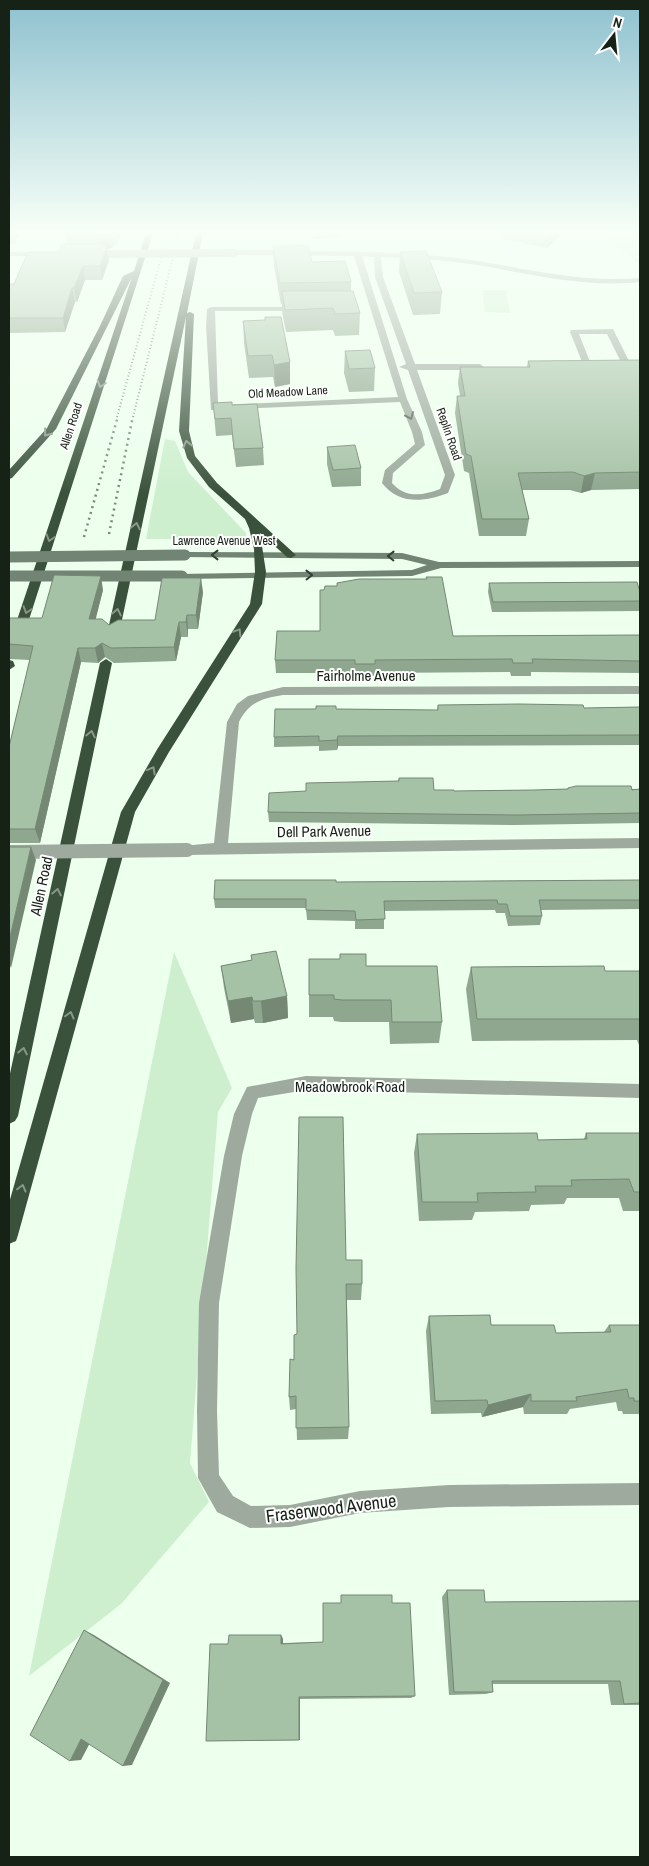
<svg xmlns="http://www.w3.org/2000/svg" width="649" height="1866" viewBox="0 0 649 1866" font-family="'Archivo Narrow',sans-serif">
<rect width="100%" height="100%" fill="#edffed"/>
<path fill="#cdefce" d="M597 233H640V264Z
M482 290H506L510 313 485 312Z
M165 439 175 441 188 472 246 533 247 544C235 549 203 542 187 542L188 539H146Z
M174 952 232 1088 218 1112 190 1463 209 1502 121 1604 29 1676Z"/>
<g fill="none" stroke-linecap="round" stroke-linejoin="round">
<path fill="#9eaa9e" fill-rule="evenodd" d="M231 251C253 248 278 251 300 251 359 251 419 252 478 261 533 270 584 283 640 278V282C584 288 532 274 477 265 445 260 413 258 381 257L383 277 415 364H480L484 367 480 370H417L455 475 448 493C424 502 399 505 382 483L385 470 415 444 412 432 400 402 211 410 206 326 207 309 211 307H301L305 309 301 311H215L218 405 398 397 354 256 234 255H231ZM362 256 374 257 375 277 406 364 399 367 408 370 445 475 440 489C422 496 405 498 392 483L393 473 425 445 422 432 407 399Z
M9 252H47L51 254 47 256H9Z
M613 329 632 367 631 369 615 370 611 367 615 364H622L607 334H579L592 367 585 369 570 332 571 330Z
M640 686V694L283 695C263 698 249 702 239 722L228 843 640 838V848L187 855 182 854 180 850 182 846 214 843 227 722 237 704 248 696 283 687Z
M306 1076 640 1084V1098L306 1090 258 1098 252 1114 242 1156 219 1303 217 1411 219 1475 233 1496 251 1506 290 1505 360 1491 449 1485 640 1483V1505L449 1507 360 1513 290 1527 250 1528 217 1512 198 1478 197 1411 199 1303 224 1156 234 1114 247 1087Z"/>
<path fill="#728473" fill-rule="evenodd" d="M185 552 402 553 439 562 640 561V567L441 568 412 576 182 579 178 578 177 576 178 574 412 570 427 565 402 559 181 557 180 555Z"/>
<path fill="#3a523b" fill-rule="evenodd" d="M146 233H153L26 629 24 631H16L14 629 132 277 56 429 12 478 9 479V470L47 428 100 326 123 276 134 271Z
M196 233H203L187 313 190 312 194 314 189 431 195 456 217 483 296 555 291 558 287 557 260 533 266 572 262 604 169 752 135 812 18 1235 16 1241 9 1244V1203L121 812 158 748 250 604 255 572 254 549 249 528 245 519 209 487 187 458 179 431 186 317 119 634 113 638 107 634Z
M106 659 112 663 18 1116 15 1121 9 1124V1078L100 663Z
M9 660 13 661 15 666 9 670Z"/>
<path stroke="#7a887a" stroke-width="2" stroke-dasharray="1 2.5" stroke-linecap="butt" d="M117 417 168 233
M133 417 179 233"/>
<path stroke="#7a887a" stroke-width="2.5" stroke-dasharray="2 4" stroke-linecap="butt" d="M109 534 133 416
M84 537 118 416"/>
<path stroke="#9eaa9e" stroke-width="8" d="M104 254 234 253"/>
<path stroke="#9eaa9e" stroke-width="14" d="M9 852 187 850"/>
<path stroke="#728473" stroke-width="11" d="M9 557 185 555
M11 576H182"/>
</g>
<path fill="#8fa78f" d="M9 233H20L15 244H9Z
M65 233H121L117 245H114L112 248 107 249 109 260 102 280H85L77 302H75L65 332 9 333V284H14L58 252 66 244Z
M502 233H564L547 248 502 239Z
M273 246 312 262 351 282V291L360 313 359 335 335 336 333 330 286 332 282 312V304H281L274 267Z
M400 252 442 292 440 314 413 315 399 272Z
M265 317 290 362V384L275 387 273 377 249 378 244 343 243 321 265 320Z
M345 351 375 368 374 391 349 392 344 373Z
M640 360V489L591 490 581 493 570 490H522L529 519 526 536H479L469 473 464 471 455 413 457 396H460L458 383 460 367H527L528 361Z
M213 403 232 405 263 448 264 465 236 467 232 435 216 436Z
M327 447 361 468V486L332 487 327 464Z
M426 577 453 636 640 635V673L531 672V676H511L510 672 375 673V676H355V673H276L275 660 320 631 324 590 337 586 426 579Z
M489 583 640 592V611L492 612 488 592Z
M103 590 95 619 109 625 155 620 203 592 198 629H188V637H181L176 661 114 663 105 657 98 663 81 662 40 843H9V747L30 660 9 659V618H42Z
M438 705 584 708 640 707V745L338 746 337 750 319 751V746L274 747V737L336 709 437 710Z
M399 778 434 790 454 791 534 790 567 789 568 788 640 789V823L515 825 269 822 268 812 306 791 398 781Z
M640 880V909L541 910 542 916 540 925 508 926 505 913H496L495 910 384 911V929H355V921L307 920 306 908H215L214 899 336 882Z
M251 955 287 996 288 1018 263 1023H255L254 1019 231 1023 224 988 221 966 252 960Z
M366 966 442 1022 439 1043 390 1044 389 1022H341L334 1021 333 1017H309V995Z
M471 967 605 971H640V1045H639L637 1040 472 1041 466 989Z
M586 1133H640V1211H623L619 1198H567L564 1204 531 1205 529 1211 475 1212 472 1220 419 1221 414 1153 417 1134 538 1140 584 1139Z
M346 1260 362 1284 361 1300H347L349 1427 348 1439 297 1440 296 1409 290 1410 289 1397 297 1334Z
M429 1316 491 1325 556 1333 604 1332 609 1325H640V1414H623L622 1411H618L616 1402 570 1409 567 1414H524L523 1407 482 1417 481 1413 431 1414 426 1331Z
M447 1590 485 1602 640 1601V1705H611L608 1684H493V1692L486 1694 449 1695 442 1597Z
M341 1595 392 1603 415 1696 411 1698 300 1699V1740L206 1741 228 1644 281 1635 283 1639V1643L323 1642 341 1603Z"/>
<path fill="#748874" d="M13 233H20L15 244Z
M100 233H112L114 245 112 248 107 249 109 260 102 280 97 234Z
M116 233H121L117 245Z
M314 233H340V237L314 239Z
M549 233H564L547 248Z
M83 266 85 280 77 302 74 288Z
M72 288 75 302 65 332 63 318Z
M290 362V384L275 387 274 365Z
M595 473 591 490 581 493 584 476Z
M101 576 103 590 92 634 89 619Z
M201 578 203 592 198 629 196 615Z
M187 615 188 629V637L186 622Z
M179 622 181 637 176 661 174 647Z
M102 643 105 657 98 663 95 648Z
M78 648 81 662 40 843 35 829Z
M338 736V746L337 750V740Z
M31 847 36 860 11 968 9 963V941Z
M287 996 288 1018 263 1023 261 1001Z
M252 997 254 1019 231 1023 228 1001Z
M531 1394 523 1407 482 1417 488 1405Z
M84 1630 94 1635 170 1683 132 1765 123 1766Z
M281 1635 283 1639V1648L281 1644Z
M299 1697 300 1699V1740H299Z
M81 1739H92L81 1760 70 1761Z"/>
<path fill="#a6c2a6" stroke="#748874" d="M65 233H100L65 234Z
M62 244H98L107 246 100 266H83L74 288H72L63 318H9V284H14L28 252H58Z
M308 245 312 262 345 261 351 282 280 283 273 246Z
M426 251 442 292 414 293 400 252Z
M282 291H353L360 313 335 314 333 308 285 310Z
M265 317H281L290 362 274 365 272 355 248 356 243 321 265 320Z
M370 350 375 368 349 369 345 351Z
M640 360V472L595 473 584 476 573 472 518 473 529 519H482L471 456 466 454 457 396H465L460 367H530L528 361Z
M232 402V405L257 404 263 448 234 449 231 418 215 419 213 403Z
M355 445 361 468 333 470 327 447Z
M54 575 101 576 89 619H102L109 625 118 620H155L162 578H201L196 615H187L186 622H179L174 647 111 648 102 643 95 648H78L35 829H9V747L33 646 9 644V618H42Z
M426 577H442L453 636 640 635V661L532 659 533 663H513L512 659 375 660V664H355V660H275L277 631H320V590H324L325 586H337V583L359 579H427Z
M637 582 640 592V601L493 602 489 583Z
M519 704 583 705 584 708 640 707V735L338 736 337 740 319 741V736L274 737 275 709H316V706H336V709L438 710V705Z
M399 778H433L434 790H454V791L534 790 568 789V788L576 786H631L632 790 640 789V813L517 815 268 812 269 793 306 791V783L399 781Z
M9 847H31L9 941Z
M215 880H336V882L640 880V900H539L542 916H510L507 904H498L497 900 384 901 385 919 356 920 355 911 306 910V899H214Z
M276 951 287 996 261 1001H253L252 997 228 1001 221 966 252 960 251 955Z
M340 954H366V966H437L442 1022H392L391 1000H342L334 999V995H309V959H340Z
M604 966 605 971H640V1019H477L471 967Z
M299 1117H343L346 1260H362V1284H346L349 1427 296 1428V1396L289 1397 290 1359 294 1360V1335L297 1334 296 1268Z
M537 1133 538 1140 587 1139 586 1133H640V1192H634L629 1179 571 1180 572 1186H535L536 1192 477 1193 478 1202H422L417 1134Z
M490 1315 491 1325H554L556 1333 611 1332 609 1325H640V1401H634V1398H629L627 1389 576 1397 577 1401H531V1394L488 1405 487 1400 435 1401 429 1316Z
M447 1590H484L485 1602 640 1601V1703L624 1704 620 1681H492L493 1692H454Z
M341 1595H392V1603H410L415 1696 299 1697V1740L206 1741 210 1644H228L229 1635H281V1644L323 1642V1603H341Z
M84 1630 163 1680 123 1766 81 1739 70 1761 30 1735Z"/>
<defs><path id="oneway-chevron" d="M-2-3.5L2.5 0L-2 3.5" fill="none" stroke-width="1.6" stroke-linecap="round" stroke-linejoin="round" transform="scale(1.25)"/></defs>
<g stroke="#899789">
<use href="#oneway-chevron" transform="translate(101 384) rotate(108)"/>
<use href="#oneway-chevron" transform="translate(47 433) rotate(128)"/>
<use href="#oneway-chevron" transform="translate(187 444) rotate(-104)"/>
<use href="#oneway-chevron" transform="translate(136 526) rotate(-78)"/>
<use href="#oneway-chevron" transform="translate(50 538) rotate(108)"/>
<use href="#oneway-chevron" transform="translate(27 610) rotate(108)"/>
<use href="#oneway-chevron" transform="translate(117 612) rotate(-78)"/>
<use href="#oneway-chevron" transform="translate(238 632) rotate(-58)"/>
<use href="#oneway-chevron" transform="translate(91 734) rotate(-78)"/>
<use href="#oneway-chevron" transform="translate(152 770) rotate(-61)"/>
<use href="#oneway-chevron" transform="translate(57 892) rotate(-78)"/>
<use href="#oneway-chevron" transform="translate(70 1015) rotate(-75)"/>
<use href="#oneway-chevron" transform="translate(23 1051) rotate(-78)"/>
<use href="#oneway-chevron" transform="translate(22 1188) rotate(-75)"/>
</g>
<use stroke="#545f54" href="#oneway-chevron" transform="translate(410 416) rotate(66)"/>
<g stroke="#323f33">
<use href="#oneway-chevron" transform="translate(215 555) rotate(180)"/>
<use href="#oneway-chevron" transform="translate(391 556) rotate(-179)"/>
<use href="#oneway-chevron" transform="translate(309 575) rotate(-1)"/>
</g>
<linearGradient id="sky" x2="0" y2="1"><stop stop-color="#8ec1cf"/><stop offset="0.47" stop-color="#f7fff7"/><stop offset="1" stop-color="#f7fff7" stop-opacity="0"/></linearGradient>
<rect width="649" height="494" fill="url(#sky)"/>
<g text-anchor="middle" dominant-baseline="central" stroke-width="4" stroke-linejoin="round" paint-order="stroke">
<g font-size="12" fill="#172217" stroke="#fff">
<text transform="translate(288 392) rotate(-3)">Old Meadow Lane</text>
<text transform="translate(71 426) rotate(-72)">Allen Road</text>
<text transform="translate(449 434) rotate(71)">Replin Road</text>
<text x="224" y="541">Lawrence Avenue West</text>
</g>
<g font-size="15" fill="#172217" stroke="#fff">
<text x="366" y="675">Fairholme Avenue</text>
<text transform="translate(324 831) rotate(-1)">Dell Park Avenue</text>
<text transform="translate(41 886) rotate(-78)">Allen Road</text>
<text x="350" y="1086">Meadowbrook Road</text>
</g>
<g font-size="18" fill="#172217" stroke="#fff">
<text transform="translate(331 1508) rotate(-7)">Fraserwood Avenue</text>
</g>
</g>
<rect width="649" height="1866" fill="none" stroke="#172217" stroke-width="20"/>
<g transform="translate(614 35) rotate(16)" stroke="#ffffff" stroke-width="4" paint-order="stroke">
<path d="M0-4L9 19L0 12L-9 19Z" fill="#172217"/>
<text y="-8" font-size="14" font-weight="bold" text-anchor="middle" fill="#172217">N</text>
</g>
</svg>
